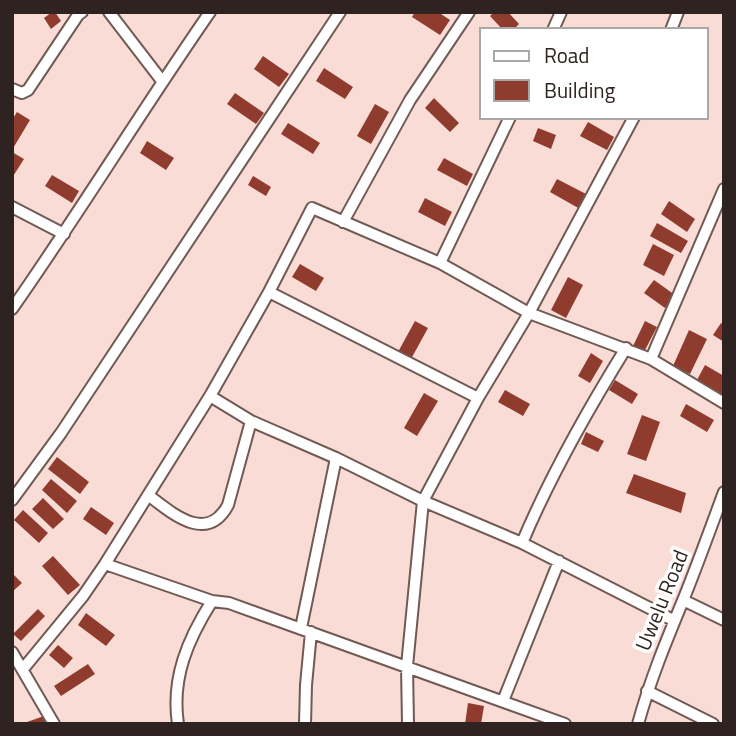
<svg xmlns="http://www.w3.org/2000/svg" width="736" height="736" viewBox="0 0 736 736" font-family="'Titillium Web',sans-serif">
<rect width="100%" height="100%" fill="#f9dcd6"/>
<path fill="#8f3c2e" d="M52 12H55L61 21 51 29 44 18Z
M415 12H438L450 20 440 35 412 17Z
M494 12H508L519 24 513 30H503L490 16Z
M263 56 289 74 279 87 254 69Z
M324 68 353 87 345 99 316 81Z
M235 93 264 113 256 124 227 104Z
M434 98 459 123 450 132 425 108Z
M375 104 389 112 371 144 357 136Z
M17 112 30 120 12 150V120Z
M588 122 614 137 607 150 580 136Z
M288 123 320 143 313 154 281 134Z
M538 128 556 135 551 149 533 141Z
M147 141 174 158 166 170 140 153Z
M12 152 24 159 12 178Z
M444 158 473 174 467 186 437 170Z
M52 175 79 191 72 203 45 186Z
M253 176 271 187 266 196 248 185Z
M557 179 588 195 580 209 550 192Z
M425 198 452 212 445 226 418 212Z
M669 201 695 219 687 232 661 214Z
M657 223 688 241 681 253 650 236Z
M653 244 674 255 664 276 643 265Z
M300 264 324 278 316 291 292 277Z
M568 277 583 285 566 318 551 310Z
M654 280 675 295 665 308 644 293Z
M415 321 428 328 411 359 398 352Z
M645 321 657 327 644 352 633 346Z
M721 323 724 325V342L713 335Z
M689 330 707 339 690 374 673 366Z
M591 353 603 361 590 383 578 376Z
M705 365 724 376V396L697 380Z
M615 380 638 394 632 404 609 390Z
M505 390 530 404 523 416 498 402Z
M424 393 438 401 417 436 404 428Z
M686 404 714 420 707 432 680 416Z
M642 415 660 422 646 461 627 454Z
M586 432 604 441 598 452 581 444Z
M57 457 89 482 80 494 48 469Z
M634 474 686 493 681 513 626 493Z
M51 479 77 501 67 513 42 490Z
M43 498 64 519 53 529 32 509Z
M91 507 114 523 106 535 83 519Z
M23 510 48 533 39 543 14 520Z
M53 556 80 585 68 595 42 566Z
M12 573 22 583 12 592Z
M38 609 45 616 21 641 13 634Z
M86 613 115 635 106 646 78 625Z
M58 645 73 658 64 668 49 655Z
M88 664 95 674 61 696 54 686Z
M468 703 484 706 481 724H465Z
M44 716 47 724H24V723Z"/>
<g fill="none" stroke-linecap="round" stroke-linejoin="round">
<defs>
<path id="minor" d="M109 12 162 81
M553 30 561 12
M671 30 678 12
M12 89 22 93 28 90 78 15 82 12
M12 207 64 234
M343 222 410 100 469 12
M440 263 510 117
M269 292 478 398
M12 309C80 212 142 110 210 12
M651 359 724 189
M210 396 251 421 336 458 423 501 522 543 673 620
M148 495C173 514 207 544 228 505L251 421
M12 500 61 433 340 12
M522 543C551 474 587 411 626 348
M105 564 212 601 229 603 565 724
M683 600 724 620
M301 628 336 458
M12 652 54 724
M23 669 83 596 105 564 210 396 269 292 312 208 440 263 529 313 651 359 724 403
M647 691 713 724
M503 701 559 561
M178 724C171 678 188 639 212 601
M305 724 306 685 311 632
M408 724 407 666 423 501 478 398 529 313 634 117
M638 724C650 680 667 639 684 598 698 563 711 527 724 492"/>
</defs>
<use href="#minor" stroke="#715954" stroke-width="14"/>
<use href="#minor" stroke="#fff" stroke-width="10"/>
</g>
<g text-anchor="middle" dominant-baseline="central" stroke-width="7" stroke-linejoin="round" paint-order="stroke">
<g font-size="21" fill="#2e2321" stroke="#fff">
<text transform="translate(661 600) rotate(-68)">Uwelu Road</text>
</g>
</g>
<rect width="736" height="736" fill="none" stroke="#2e2321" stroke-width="28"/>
<rect x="480" y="28" width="228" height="91" fill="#ffffff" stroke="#aba7a6" stroke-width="2"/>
<rect x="494" y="51" width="35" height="10" fill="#ffffff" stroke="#aba7a6" stroke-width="2"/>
<text x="544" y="63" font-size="21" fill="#2e2321">Road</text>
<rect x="494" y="80" width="35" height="21" fill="#8f3c2e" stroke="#aba7a6" stroke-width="2"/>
<text x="544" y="98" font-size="21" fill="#2e2321">Building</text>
</svg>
